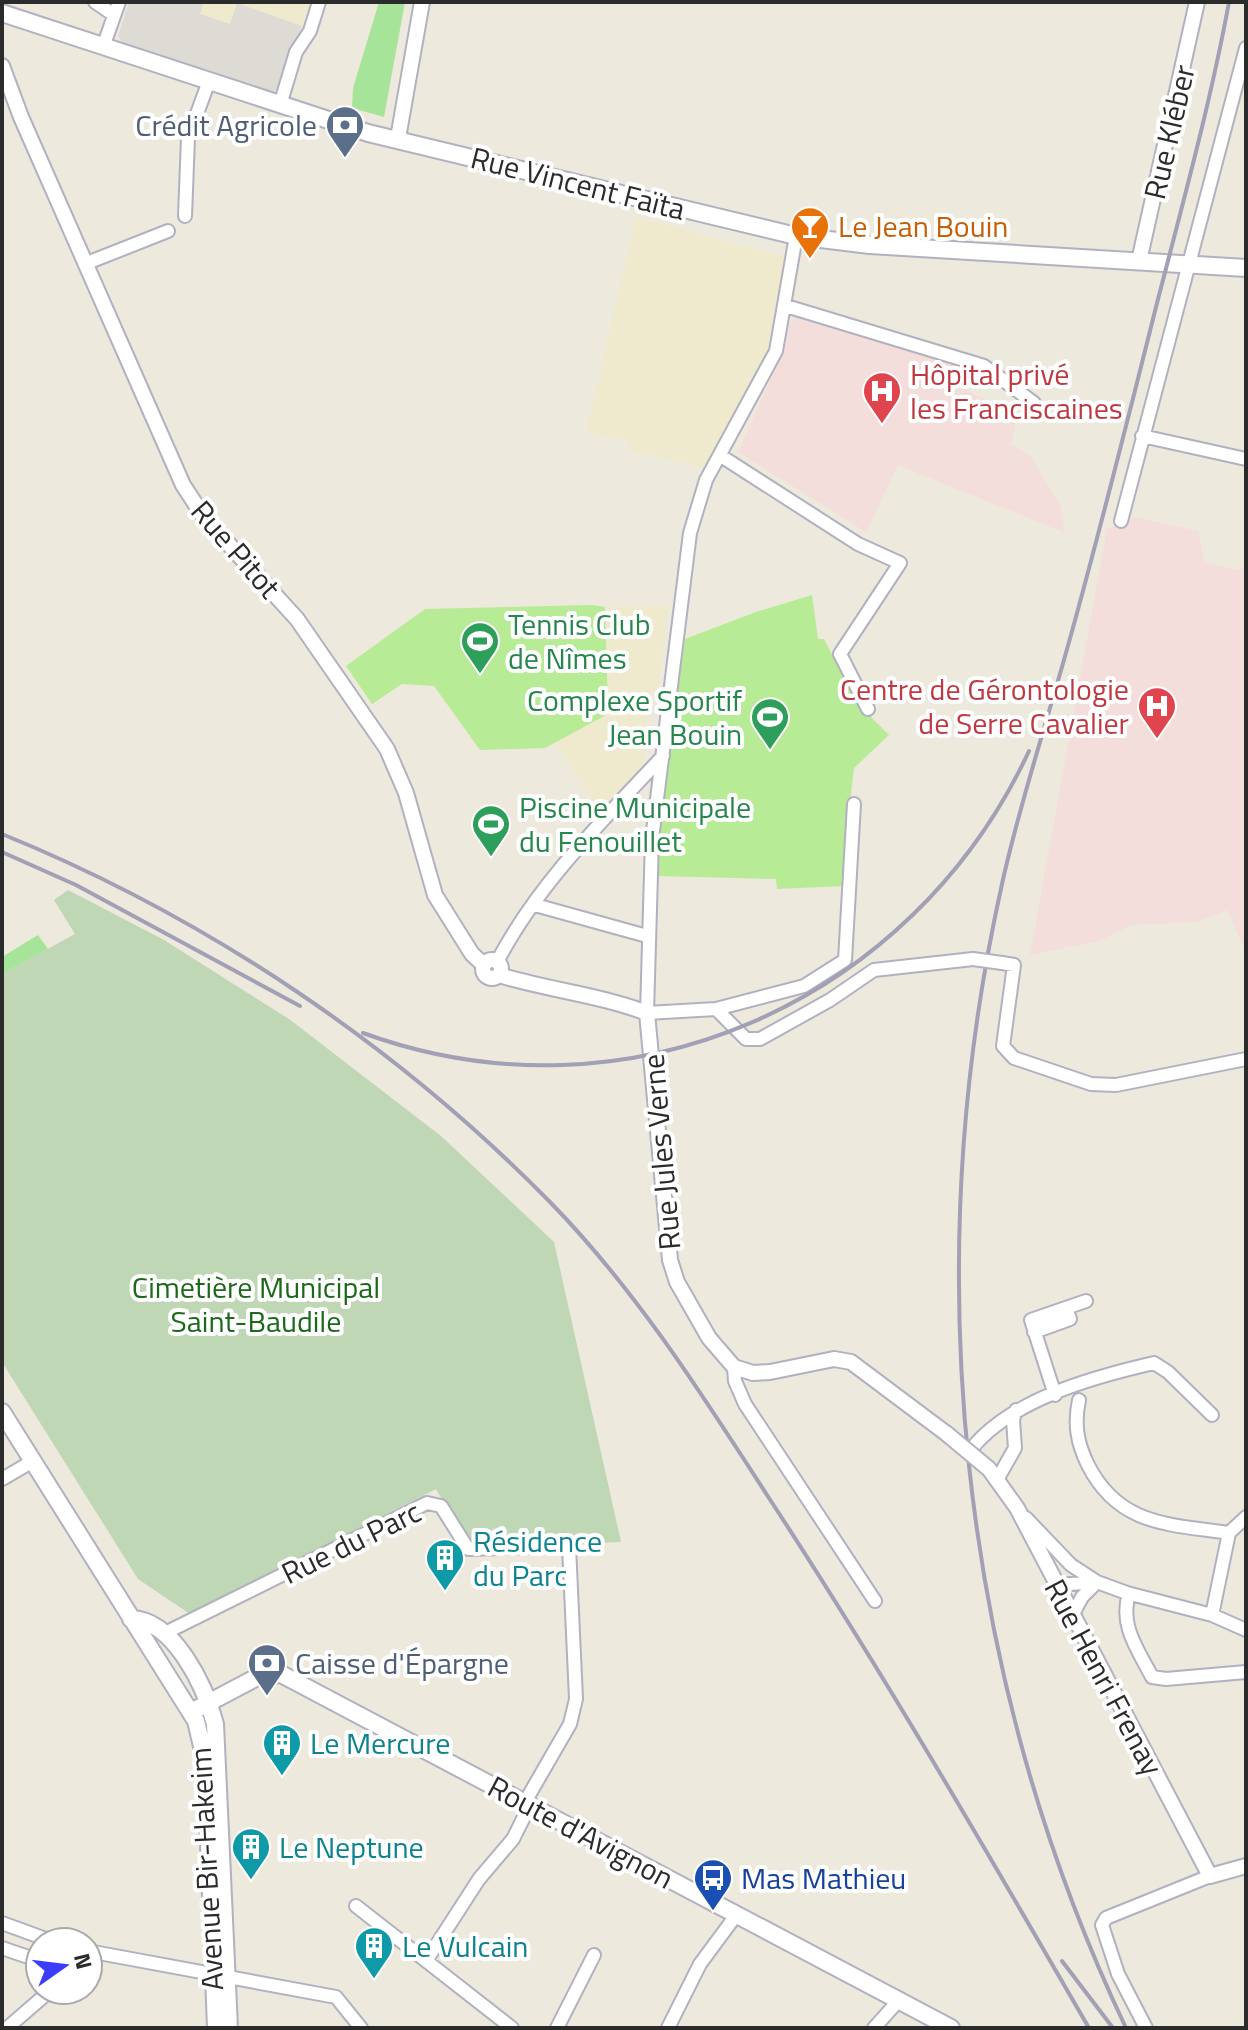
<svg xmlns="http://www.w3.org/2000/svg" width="1248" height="2030" viewBox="0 0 1248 2030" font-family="'Titillium Web',sans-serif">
<rect width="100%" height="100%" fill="#ede9dd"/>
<path fill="#efeacd" d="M204 2H310L302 26 237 3 230 26 199 16Z
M636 217 785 257V280L772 345 706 468 627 450 629 441 586 432Z
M669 606 658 692 653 691 643 764 600 811 555 743 606 715 608 710 605 607Z"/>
<path fill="#f4dedb" d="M798 316 972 367 978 371 969 391 1008 411 1016 398 1021 401 1011 444 1030 456 1060 505 1065 533 898 465 866 532 738 452 786 344 789 323Z
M1134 517 1198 531 1205 563 1237 570 1246 568V953L1227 910 1197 922 1131 925 1099 941 1030 955 1107 529Z"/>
<path fill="#a5e499" d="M379 2H405L384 117 352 108 353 88Z
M38 935 48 949 2 974V957Z"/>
<path fill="#bfd7b4" d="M68 890 164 940 289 1019 441 1136 554 1242 621 1542 471 1548 436 1489 190 1614 138 1579 2 1362V974L75 934 54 900Z"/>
<path fill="#b7eb95" d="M812 595 818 639H824L857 703 889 735 854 768 844 852 843 886 777 889 776 879 655 876 654 852 685 639 756 612Z
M593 605 605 607 608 710 606 715 545 748 480 750 434 686 402 684 372 704 346 666 425 609Z"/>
<path fill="#dddbd4" d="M129 2H204L200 14 230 24 237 3 302 26 279 88 272 93 123 44 118 36Z"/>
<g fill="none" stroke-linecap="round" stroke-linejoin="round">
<defs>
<path id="minor" d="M95 2 114 15
M103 47 119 2
M280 105 296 52 310 31 319 2
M185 216 188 138 209 81
M796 236 776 351 706 480 690 533 652 839 647 1013 716 1009 746 1039H760L830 1000 874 970 973 959
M87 263 168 231
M786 306 984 366 1034 403
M1142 436 1246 459
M721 456 858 544 900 563 840 654 868 709
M1121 521 1246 48
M535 905 647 936
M497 962C537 885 604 819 663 756
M1002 963 1014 965 1003 1046 1014 1058 1091 1084 1116 1085 1246 1059
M716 1009 804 986 845 960 854 804
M1034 1332 1070 1319 1066 1308
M734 1367 735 1381 745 1404 875 1601
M1055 1395 1031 1320 1086 1301
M1079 1400C1074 1424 1077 1443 1088 1465 1119 1526 1169 1524 1229 1533
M969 1452C1008 1400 1093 1377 1154 1363L1168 1372 1212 1415
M998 1478 1015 1448 1013 1420 1016 1410
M2 1479 33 1461
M1026 1518 1071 1565 1097 1582
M1056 1585 1097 1582 1127 1593 1212 1615 1246 1630
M1129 1594C1119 1625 1138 1650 1152 1677L1166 1679 1246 1672
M1212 1615 1229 1533 1246 1517
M1072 1616 1082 1597 1097 1582
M167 1632 427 1503 441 1506 468 1549 569 1546 576 1699 570 1724 525 1802
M356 1906 512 2028
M2 1923 54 1942
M2 1948 40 1961
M88 1951 336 1997 361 2028
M426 1961 479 1879 513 1839 530 1805
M7 2028 51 1990
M557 2028 594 1955
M668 2028 700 1964 737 1914
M874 2028 900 1999
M1146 2028 1118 1974 1102 1925 1106 1918 1210 1876"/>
<path id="tertiary" d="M2 66 21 117 183 485 204 517 297 619 387 749 406 793 435 895 472 954 484 965
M398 138 422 2
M1139 261 1197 2
M483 969a9 9 0 1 1 18 0a9 9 0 1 1-18 0Z
M499 975C548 990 600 995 647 1013L670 1260 677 1282 709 1338 734 1367 753 1373 770 1372 834 1359 851 1362 947 1434
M989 1469 1017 1508 1210 1876 1246 1866"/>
<path id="secondary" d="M2 13 368 133 796 236 870 245 1246 268
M2 1412 196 1721 206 1763 216 2028
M131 1619C174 1620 205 1686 215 1724L229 2028
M191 1712 259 1676 281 1674 951 2028"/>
</defs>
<use href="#minor" stroke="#b1b1bf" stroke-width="16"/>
<use href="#tertiary" stroke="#b1b1bf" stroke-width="18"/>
<use href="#secondary" stroke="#b1b1bf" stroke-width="20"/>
<use href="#minor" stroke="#fff" stroke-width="12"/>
<use href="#tertiary" stroke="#fff" stroke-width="14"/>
<use href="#secondary" stroke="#fff" stroke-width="16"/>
<path stroke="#a1a0b5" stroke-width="4" d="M2 834C206 917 396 1045 550 1202 636 1290 701 1393 767 1495 881 1669 985 1848 1089 2028
M2 852 76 885 300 1006
M363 1033C627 1129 911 1004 1029 751
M1062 1961 1113 2028
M1126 2028C958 1674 917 1266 1002 884 1020 802 1047 722 1069 642 1100 531 1128 419 1156 307 1182 206 1210 105 1229 2"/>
<defs>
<path id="minor-bridge" d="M973 959 1002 963"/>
<path id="tertiary-bridge" d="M947 1434 989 1469"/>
</defs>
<use href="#minor-bridge" stroke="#b1b1bf" stroke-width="16" stroke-linecap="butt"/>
<use href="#tertiary-bridge" stroke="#b1b1bf" stroke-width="18" stroke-linecap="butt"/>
<use href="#minor-bridge" stroke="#fff" stroke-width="12"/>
<use href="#tertiary-bridge" stroke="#fff" stroke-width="14"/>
</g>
<defs>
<symbol id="bank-pin" viewBox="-11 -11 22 30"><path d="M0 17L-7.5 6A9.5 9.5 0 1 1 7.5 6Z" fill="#5c6f8a" stroke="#fff"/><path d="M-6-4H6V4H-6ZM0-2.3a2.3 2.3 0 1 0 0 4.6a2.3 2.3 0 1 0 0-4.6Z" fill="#fff"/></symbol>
<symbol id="bar-pin" viewBox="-11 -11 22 30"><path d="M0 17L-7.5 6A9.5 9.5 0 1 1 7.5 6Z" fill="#e8710a" stroke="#fff"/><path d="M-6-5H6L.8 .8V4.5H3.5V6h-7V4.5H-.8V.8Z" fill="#fff"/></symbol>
<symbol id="hospital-pin" viewBox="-11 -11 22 30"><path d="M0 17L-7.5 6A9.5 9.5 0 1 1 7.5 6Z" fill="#e0444e" stroke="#fff"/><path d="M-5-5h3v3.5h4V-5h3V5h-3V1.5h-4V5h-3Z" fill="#fff"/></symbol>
<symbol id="stadium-pin" viewBox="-11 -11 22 30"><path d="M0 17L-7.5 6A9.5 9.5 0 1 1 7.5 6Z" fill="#2e9e5b" stroke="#fff"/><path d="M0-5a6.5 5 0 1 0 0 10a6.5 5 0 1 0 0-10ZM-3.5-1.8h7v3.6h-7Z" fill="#fff"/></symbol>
<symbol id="building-pin" viewBox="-11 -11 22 30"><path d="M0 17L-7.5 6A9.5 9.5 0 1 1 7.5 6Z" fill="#0f9aa8" stroke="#fff"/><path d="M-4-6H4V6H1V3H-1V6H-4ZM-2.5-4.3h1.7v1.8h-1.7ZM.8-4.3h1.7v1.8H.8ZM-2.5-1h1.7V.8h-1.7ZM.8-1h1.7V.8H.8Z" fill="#fff"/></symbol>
<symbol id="bus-pin" viewBox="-11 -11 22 30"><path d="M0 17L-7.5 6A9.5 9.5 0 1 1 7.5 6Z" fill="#1a4fb4" stroke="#fff"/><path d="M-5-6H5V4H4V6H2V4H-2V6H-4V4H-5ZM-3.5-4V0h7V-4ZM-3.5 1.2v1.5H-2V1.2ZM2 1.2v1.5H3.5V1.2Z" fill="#fff"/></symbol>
</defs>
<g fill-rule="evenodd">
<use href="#bank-pin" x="323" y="103" width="44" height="60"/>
<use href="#bar-pin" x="788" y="204" width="44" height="60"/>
<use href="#hospital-pin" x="860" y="369" width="44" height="60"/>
<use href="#stadium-pin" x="458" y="619" width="44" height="60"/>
<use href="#hospital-pin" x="1135" y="684" width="44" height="60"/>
<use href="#stadium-pin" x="748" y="695" width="44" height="60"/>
<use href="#stadium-pin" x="469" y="802" width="44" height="60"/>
<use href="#building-pin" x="423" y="1536" width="44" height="60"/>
<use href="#bank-pin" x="245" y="1641" width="44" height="60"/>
<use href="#building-pin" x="260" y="1721" width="44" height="60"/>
<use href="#building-pin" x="229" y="1825" width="44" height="60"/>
<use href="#bus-pin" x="691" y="1856" width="44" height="60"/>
<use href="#building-pin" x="352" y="1924" width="44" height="60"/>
</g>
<g text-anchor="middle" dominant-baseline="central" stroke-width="8" stroke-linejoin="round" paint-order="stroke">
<g font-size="30" fill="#4e5e75" stroke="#fff" text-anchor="end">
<text x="317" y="125">Crédit Agricole</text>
<text x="295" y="1663" text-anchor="start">Caisse d'Épargne</text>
</g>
<g font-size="30" fill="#2b2b2b" stroke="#fff">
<text transform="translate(1169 132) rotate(-77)">Rue Kléber</text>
<text transform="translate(578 183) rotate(14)">Rue Vincent Faïta</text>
<text transform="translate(236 549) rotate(49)">Rue Pitot</text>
<text transform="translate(661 1152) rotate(-95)">Rue Jules Verne</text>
<text transform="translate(351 1542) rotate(-26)">Rue du Parc</text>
<text transform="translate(1104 1677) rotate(62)">Rue Henri Frenay</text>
<text transform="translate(581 1832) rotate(28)">Route d'Avignon</text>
<text transform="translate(206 1869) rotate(-93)">Avenue Bir-Hakeim</text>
</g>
<g font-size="30" fill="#c56008" stroke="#fff" text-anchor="start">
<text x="838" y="226">Le Jean Bouin</text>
</g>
<g font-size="30" fill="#be3a42" stroke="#fff" text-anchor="start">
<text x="910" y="374">Hôpital privé<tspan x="910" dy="34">les Franciscaines</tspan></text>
<text x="1129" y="689" text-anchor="end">Centre de Gérontologie<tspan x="1129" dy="34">de Serre Cavalier</tspan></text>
</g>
<g font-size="30" fill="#27864d" stroke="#fff" text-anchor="start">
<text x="508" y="624">Tennis Club<tspan x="508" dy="34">de Nîmes</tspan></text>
<text x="742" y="700" text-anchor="end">Complexe Sportif<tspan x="742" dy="34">Jean Bouin</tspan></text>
<text x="519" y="807">Piscine Municipale<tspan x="519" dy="34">du Fenouillet</tspan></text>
</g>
<g font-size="30" fill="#1c691a" stroke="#fff">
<text x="256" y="1287">Cimetière Municipal<tspan x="256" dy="34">Saint-Baudile</tspan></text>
</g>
<g font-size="30" fill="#0d838f" stroke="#fff" text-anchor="start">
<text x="473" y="1541">Résidence<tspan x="473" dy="34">du Parc</tspan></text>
<text x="310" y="1743">Le Mercure</text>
<text x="279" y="1847">Le Neptune</text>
<text x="402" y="1946">Le Vulcain</text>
</g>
<g font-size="30" fill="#164399" stroke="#fff" text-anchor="start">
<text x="741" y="1878">Mas Mathieu</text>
</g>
</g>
<rect width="1248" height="2030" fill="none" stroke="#2b2b2b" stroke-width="8"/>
<g transform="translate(64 1966) rotate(76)"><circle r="38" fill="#ffffff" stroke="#aaaaaa" stroke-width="2"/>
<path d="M0-6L14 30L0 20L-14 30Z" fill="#3c3dfb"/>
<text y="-12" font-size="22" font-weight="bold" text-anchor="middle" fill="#2b2b2b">N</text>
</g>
</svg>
